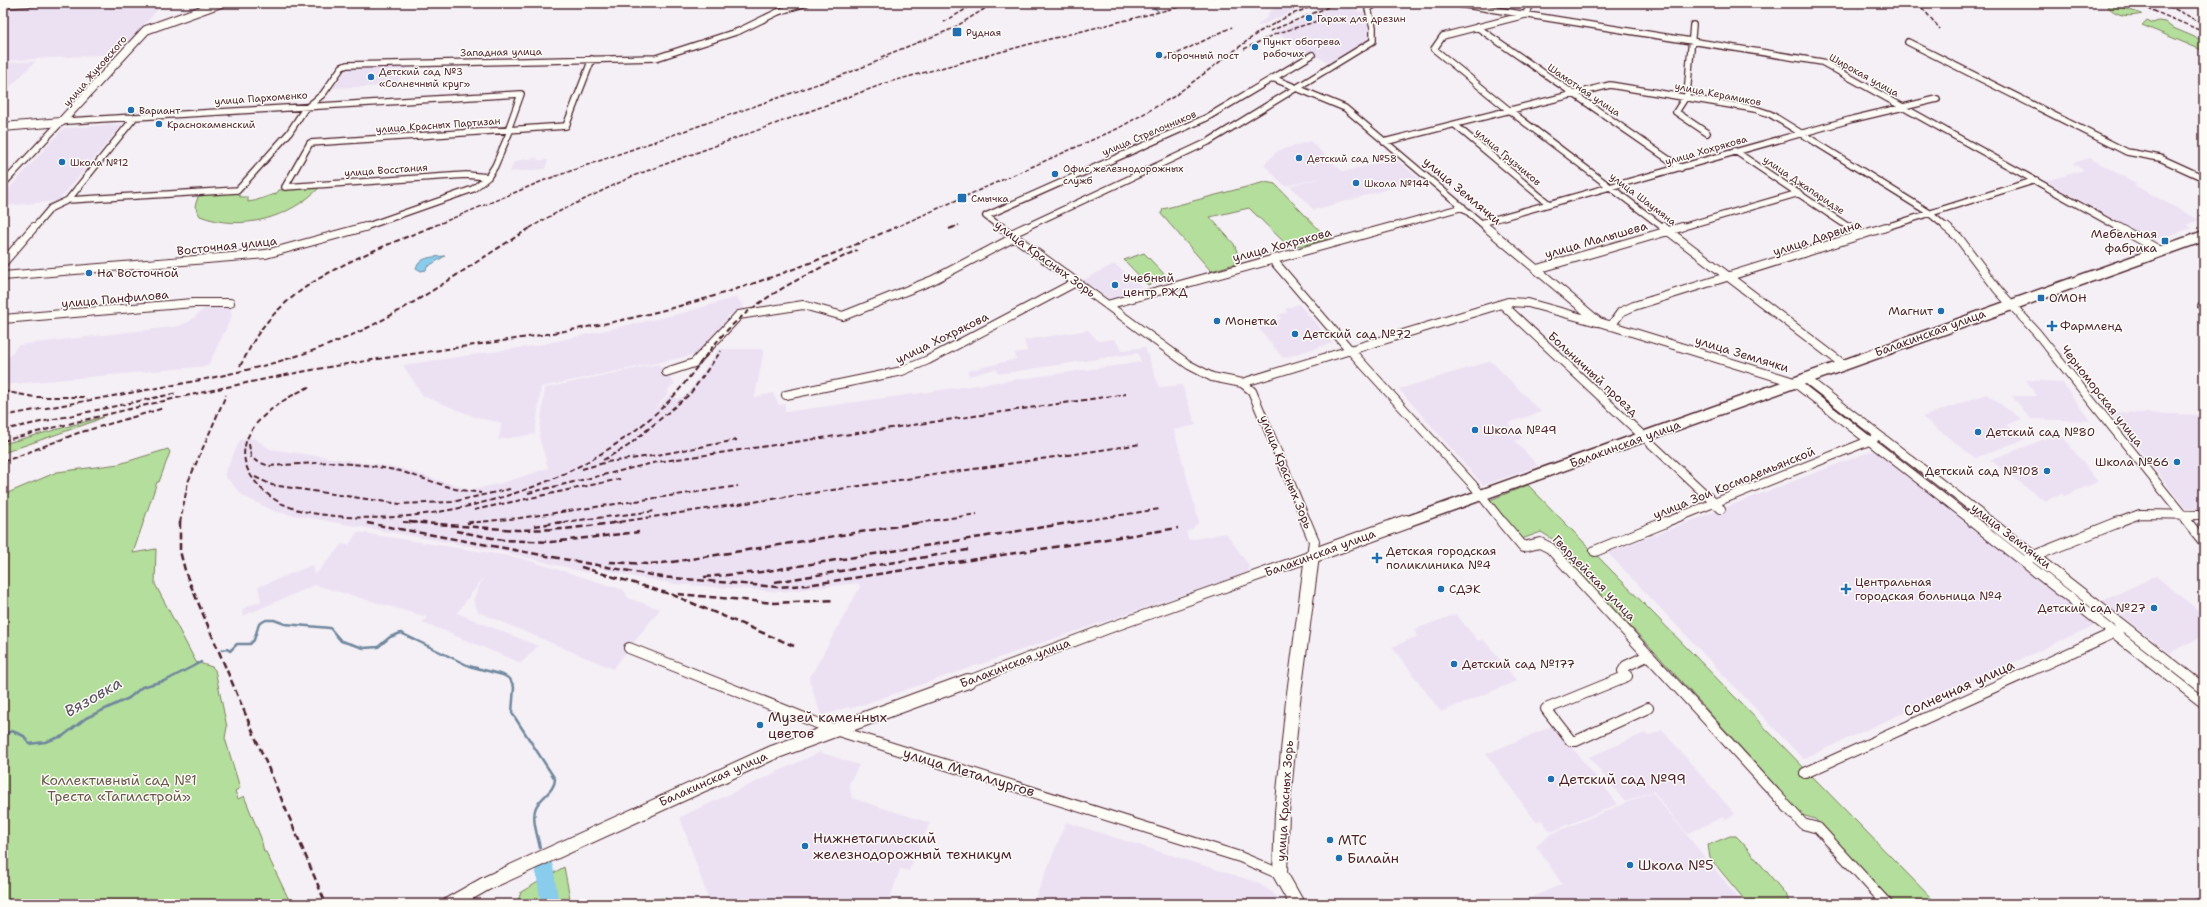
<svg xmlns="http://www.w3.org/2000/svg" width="2207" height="907" viewBox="0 0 2207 907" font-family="'Shantell Sans',sans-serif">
<rect width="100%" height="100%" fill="#f5f0f5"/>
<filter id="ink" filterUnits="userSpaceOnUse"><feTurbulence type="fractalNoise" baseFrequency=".025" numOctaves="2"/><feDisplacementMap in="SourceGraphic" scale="8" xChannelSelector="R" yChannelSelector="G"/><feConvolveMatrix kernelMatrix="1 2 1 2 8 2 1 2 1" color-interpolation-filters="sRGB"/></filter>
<g filter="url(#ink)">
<path fill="#ece1f3" d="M98 3H164L117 54 3 61V14L9 8Z
M1278 3H1310L1260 26 1257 25 1270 15 1267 14Z
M1340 5 1364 13 1368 21 1370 40 1330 63 1294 46 1297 44 1274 32 1334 6Z
M36 61 9 88H3V63Z
M403 64 401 68H407L395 86 333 88 349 66Z
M123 124 58 201 3 206V195L64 128Z
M1310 141 1343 172 1394 158 1421 180 1314 210 1290 186 1327 176 1285 186 1264 165 1277 151Z
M537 158V160H548L545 169 510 172 513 163 520 160Z
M2090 158 2137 184 2134 185 2199 220 2187 225 2192 228 2153 241 2046 181 2084 170 2072 163Z
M1114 264 1124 271 1145 290 1111 301 1083 280Z
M737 297 745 309 727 316 729 322 699 354 541 387 535 434 498 440 502 423 475 417 423 396 403 365 539 345 682 313Z
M1299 304 1333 343 1283 358 1256 325 1281 319 1278 315 1287 312 1285 309Z
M207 306H230L232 316 208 366 3 385V365L18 345 179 326 190 321Z
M1088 330 1098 341 1114 339 1122 350 1145 347 1159 387 1182 385 1196 425 1174 430 1199 522 1191 530 1186 532 1189 540 1226 533 1250 567 1248 572 850 709 849 707 821 716 809 679 860 587 858 583 781 592 674 584 629 576 594 567 588 573 508 553 276 512 243 496 224 475 240 440 253 438 270 449 400 468 471 490 502 483 548 468 539 437 545 388 658 364 675 384 668 389 669 393 653 411 671 394 677 399 687 395 719 349H764L755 397 773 393 779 405 785 404V412L1141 362 1138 353 998 374 996 369 969 376 967 371 1016 359 1015 353 1027 351 1024 340Z
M1491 361 1541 412 1508 423 1523 438 1515 441 1538 466 1483 485 1399 389Z
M2026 380 2062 382 2090 421 2031 419 2012 396H2037Z
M1986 394 2022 419 2006 425 2025 439 1975 458 1922 417Z
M2110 412 2204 415V509H2186Z
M2050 437H2063L2098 482 2064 496 2062 494 2045 501 1990 460Z
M1874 450 2095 625 1803 759 1608 553Z
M357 532 521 558 624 590 628 598 660 609 613 669 478 612 473 600 483 578 457 613 538 646 521 663 453 635 454 634 422 623 427 617 315 585 243 616 242 609 261 601 258 587 312 565 315 575 342 544 349 545Z
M2156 576 2204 615V635L2170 653 2102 601Z
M1456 614 1478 641 1483 639 1517 681 1441 712 1392 647 1418 636 1413 630Z
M1554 725 1618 804 1551 832 1541 820 1536 822 1486 754Z
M1662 730 1735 814 1726 820 1723 817 1687 834 1653 791 1625 802 1589 757 1645 733 1648 736Z
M820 752 859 765 849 784 852 798 930 823 909 871 900 869 888 904H710L680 817Z
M1652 792 1743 904H1532L1528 899 1562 884 1536 846 1551 834Z
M1066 822 1256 882 1272 892 1284 904H1033Z"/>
<path fill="#b4de9b" stroke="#7f7e63" d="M2112 4 2142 14C2130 17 2118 17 2108 7Z
M2147 20 2153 23 2158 21 2165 22 2171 27 2204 41V51L2142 25Z
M1265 182 1275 184 1328 239 1301 246 1285 243 1249 208 1210 217 1234 244 1241 262 1211 271 1161 214 1163 209Z
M320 187C290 218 241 232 200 216L195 206 199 194 238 192 240 197H248V202C259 201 265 196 276 194L279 190Z
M1144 253 1168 278 1148 285 1124 260Z
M103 417 92 422 3 453V444Z
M168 449 170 452 159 482H157L133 553 156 549 155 584 196 662 212 667 215 670 227 727 225 738 227 745 240 788 235 791 238 799 244 796 261 838 264 852H266L291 904H3V495L57 472 119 464Z
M1528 485 1937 904H1895L1815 819 1802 815 1652 649 1560 553 1554 540 1541 532 1522 539 1490 500Z
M1730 836H1736L1742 842 1787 896 1789 904H1748L1710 858 1708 845Z
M564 867 570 898 579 904H517L521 892Z
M666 898 671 904H617L632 900Z"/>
<path fill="#8acceb" stroke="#70879e" d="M445 256 427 267 426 270 421 271 416 268C421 256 434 257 445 256Z"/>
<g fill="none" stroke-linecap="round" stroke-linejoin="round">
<path stroke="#70879e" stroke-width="1.5" d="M1149 3 1158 11
M2193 3 2204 9"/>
<path stroke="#70879e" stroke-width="2.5" d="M222 650 227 649 230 651 237 644H250L254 640 259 624 266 620H274L285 624 330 628 341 641 364 648 378 647 390 637 401 633 469 666 503 675 510 679 514 687 512 713 555 779C555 791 541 797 536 807 531 818 538 837 540 848
M3 735 12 731 24 736 29 744 45 742 63 736 86 718 129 698 142 687 167 680 201 662"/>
<path fill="#8acceb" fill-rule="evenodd" d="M544 858 550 860 553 866 559 904H541L535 866 538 860Z"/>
<defs>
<path id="street-far2" d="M1453 3 1822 62 2120 228
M1532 3 1525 15 1443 36 1434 49 1510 111 1664 228
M3 5 35 3
M1693 25 1687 95 1676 112 1707 133
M1477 27 1681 168
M1908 42 2127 152 2160 158 2204 178
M1275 79 1345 108 1487 228
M1455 125 1549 204
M1384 142 1610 85 1755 109 1770 114 1928 212 1947 228
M1735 151 1850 228
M3 184 61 122 68 121 521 94 508 130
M285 187 310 143 566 126 592 59
M285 187 466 175 488 177
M68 200 238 190 289 133 304 110 323 94 342 67 347 65 656 58 739 31 778 12 806 3
M1481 223 1853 119 1937 99
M34 228 51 208 68 200 135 117
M362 228 473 189 488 177 495 166 510 131
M1002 228 986 216 1206 118 1312 55
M1024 228 1208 142 1373 41V27L1368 9 1377 3
M1387 228 1463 207
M1679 228 1799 193
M1883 228 2036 180"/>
<path id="street-far1" d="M1001 227 1189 365 1212 377 1242 383 1252 391 1307 523
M1486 227 1599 322 1794 382 1975 523
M1663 227 1843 364
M1849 227 1861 235
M1946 227 1958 237 1998 290 2037 333 2189 523
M2118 227 2161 251
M1011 234 1026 227
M1272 259 1350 350 1473 485 1503 523
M3 263 34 227
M1537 269 1682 227
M3 276 266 254 365 227
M1502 304 1721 509
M1107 305 1391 227
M2202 306 2204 308
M3 319 193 303H230
M1611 326 1621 312 1634 306 1886 227
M666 372 694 363 739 315 803 305 843 316 933 280 1015 237
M1805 378 1992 523
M1242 383 1508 302 1528 303 1597 322
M786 395 902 371 928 360 1076 282
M1664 523 1874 439
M2116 523 2140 514 2204 515"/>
<path id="street" d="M1502 522 1523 547 1540 543 1550 548 1803 824 1818 828 1887 904
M1973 522 2204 703
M1990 522 2204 689
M2188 522 2204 542
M1595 551 1666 522
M2029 558 2119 522
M629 648 832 729 1240 857 1280 874
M968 681 1109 628 1312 556 1314 541 1306 522
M1648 708 1576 741H1571L1546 709 1627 676 1623 671 1626 666 1649 655
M1805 773 2118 631
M2199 904 2204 902"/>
<path id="secondary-far2" d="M3 127 61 122 146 30 221 3"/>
<path id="secondary-far1" d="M1403 523 2204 236"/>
<path id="secondary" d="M450 904 487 883 772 753 968 681
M1297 904 1280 874 1282 812 1293 701 1312 556 1406 522"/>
</defs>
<use href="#street-far2" stroke="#4a1f2b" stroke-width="8"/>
<use href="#street-far1" stroke="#4a1f2b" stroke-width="10"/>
<use href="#street" stroke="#4a1f2b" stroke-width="12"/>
<use href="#secondary-far2" stroke="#4a1f2b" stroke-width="10"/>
<use href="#secondary-far1" stroke="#4a1f2b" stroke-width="13"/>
<use href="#secondary" stroke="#4a1f2b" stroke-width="16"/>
<use href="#street-far2" stroke="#fdfcf7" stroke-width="5.5"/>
<use href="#street-far1" stroke="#fdfcf7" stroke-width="8"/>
<use href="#street" stroke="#fdfcf7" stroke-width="10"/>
<use href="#secondary-far2" stroke="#fdfcf7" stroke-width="8"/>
<use href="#secondary-far1" stroke="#fdfcf7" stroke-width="10"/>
<use href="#secondary" stroke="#fdfcf7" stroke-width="14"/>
<path stroke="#4a1f2b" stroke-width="1.5" stroke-dasharray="4.5 2" stroke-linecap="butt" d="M1918 3 1940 29
M2135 3 2204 32
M2163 3 2204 24
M944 22 976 3
M1270 31 1338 3
M1275 34 1321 20
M1244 49 1278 33
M881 57 952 29 994 3
M1166 59 1232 27
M429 228 545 180 843 75 888 57
M530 228 552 215 633 176 889 82 1030 44 1195 3
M894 228 1119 128 1173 97 1259 32 1290 15 1321 3
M952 228 959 225"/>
<path stroke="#4a1f2b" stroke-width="2" stroke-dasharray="5.5 3" stroke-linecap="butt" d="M949 229 954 227
M240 366C248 353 254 338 263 327 303 275 373 251 431 227
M309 387C271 404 219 441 258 485 273 502 291 509 312 513 379 524 445 515 509 495 566 478 626 444 669 401 694 375 711 343 739 319 774 289 816 270 857 250
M3 391 34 397H84
M3 416C51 407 98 399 146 390 221 377 298 362 367 328 425 299 477 260 532 227
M3 430 177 393
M3 441C100 415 198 392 296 373 396 354 498 344 598 325 701 305 800 270 896 227
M249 444 251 457 256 461 269 466 331 462 373 466 400 471 455 489 481 493
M603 460 628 446 690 394 721 351
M3 462 78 433 164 408
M582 469 607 462 652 456 737 440
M255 477 272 485 400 504 452 502 510 489
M528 493 657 462 1126 394
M474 510 620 479
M403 522 423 523
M180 523 188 482 226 395
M367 523H369
M467 523 520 518 738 486
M555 523 656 511
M612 523 1141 444
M917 523 977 514
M1069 523 1160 509"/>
<path stroke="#4a1f2b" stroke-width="2.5" stroke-dasharray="7 3.5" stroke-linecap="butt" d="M180 522V551L186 574 326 904
M409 522 516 530 565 529 621 522
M367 523 662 577 777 587 807 585 1178 528
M467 523 473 522
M534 526 563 522
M456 531 503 540 551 542 639 532
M609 562 648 564 672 562 923 522
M581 567 673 595 794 646
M704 577 761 572 1075 522
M775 582 968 550
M678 594 775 603 835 600"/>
</g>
</g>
<g fill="#1f6fb2" stroke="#fdfcf7" stroke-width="1.5">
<circle cx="1309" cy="18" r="4"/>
<rect x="952" y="27" width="10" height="10" rx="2"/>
<circle cx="1255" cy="47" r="4"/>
<circle cx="1159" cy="55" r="4"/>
<circle cx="371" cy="77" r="4"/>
<circle cx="131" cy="110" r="4"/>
<circle cx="159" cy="124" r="4"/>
<circle cx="1299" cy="158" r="4"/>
<circle cx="62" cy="162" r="4"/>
<circle cx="1055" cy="174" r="4"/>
<circle cx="1356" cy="183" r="4"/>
<rect x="957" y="193" width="10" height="10" rx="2"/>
<rect x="2161" y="237" width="8" height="8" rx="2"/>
<circle cx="89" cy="273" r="4"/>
<circle cx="1115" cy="285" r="4"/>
<rect x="2037" y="294" width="8" height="8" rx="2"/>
<circle cx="1941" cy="311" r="4"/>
<circle cx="1217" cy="321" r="4"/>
<path d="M2050 320h4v4h4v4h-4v4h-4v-4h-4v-4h4z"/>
<circle cx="1295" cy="334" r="4"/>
<circle cx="1475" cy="430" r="4"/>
<circle cx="1978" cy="432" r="4"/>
<circle cx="2177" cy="462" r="4"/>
<circle cx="2047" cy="471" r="4"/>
<path d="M1375 552h4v4h4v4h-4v4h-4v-4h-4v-4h4z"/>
<circle cx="1441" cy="589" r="4"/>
<path d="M1844 583h4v4h4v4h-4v4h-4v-4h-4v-4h4z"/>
<circle cx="2154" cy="608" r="4"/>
<circle cx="1454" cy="664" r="4"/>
<circle cx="760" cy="725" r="4"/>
<circle cx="1551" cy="779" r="4"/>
<circle cx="1330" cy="840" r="4"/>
<circle cx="805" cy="846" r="4"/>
<circle cx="1339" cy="858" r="4"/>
<circle cx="1630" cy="865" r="4"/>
</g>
<g text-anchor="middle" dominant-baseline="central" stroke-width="3" stroke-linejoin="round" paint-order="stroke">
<g font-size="10" fill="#4a1f2b" stroke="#fdfcf7" text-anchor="start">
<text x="1317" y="18">Гараж для дрезин</text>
<text x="966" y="32">Рудная</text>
<text x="1263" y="41">Пункт обогрева<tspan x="1263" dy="12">рабочих</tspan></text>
<text x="1167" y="55">Горочный пост</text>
<text x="379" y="71">Детский сад №3<tspan x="379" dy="12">«Солнечный круг»</tspan></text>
<text x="139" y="110">Вариант</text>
<text x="167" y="124">Краснокаменский</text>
<text x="1307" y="158">Детский сад №58</text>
<text x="70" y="162">Школа №12</text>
<text x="1063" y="168">Офис железнодорожных<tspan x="1063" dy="12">служб</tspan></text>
<text x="1364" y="183">Школа №144</text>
<text x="971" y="198">Смычка</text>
</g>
<g font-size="10" fill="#4a1f2b" stroke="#fdfcf7">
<text transform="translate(501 52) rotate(-1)">Западная улица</text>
<text transform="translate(95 71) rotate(-49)">улица Жуковского</text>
<text transform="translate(1864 75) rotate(29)">Широкая улица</text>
<text transform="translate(1584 90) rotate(34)">Шамотная улица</text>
<text transform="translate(1718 94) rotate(11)">улица Керамиков</text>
<text transform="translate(261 98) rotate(-4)">улица Пархоменко</text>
<text transform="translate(438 125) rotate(-4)">улица Красных Партизан</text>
<text transform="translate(1149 133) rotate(-23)">улица Стрелочников</text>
<text transform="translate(1706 150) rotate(-16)">улица Хохрякова</text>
<text transform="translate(1508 157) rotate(40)">улица Грузчиков</text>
<text transform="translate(386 170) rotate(-4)">улица Восстания</text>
<text transform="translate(1804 185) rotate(34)">улица Джапаридзе</text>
<text transform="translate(1643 199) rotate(37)">улица Шаумяна</text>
</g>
<g font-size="12" fill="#4a1f2b" stroke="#fdfcf7">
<text transform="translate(1462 191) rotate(40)">улица Землячки</text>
<text transform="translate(1817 238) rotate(-18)">улица Дарвина</text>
<text transform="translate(1596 240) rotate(-16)">улица Малышева</text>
<text transform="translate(1282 245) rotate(-15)">улица Хохрякова</text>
<text transform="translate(227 246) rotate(-6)">Восточная улица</text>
<text transform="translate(1045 259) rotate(36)">улица Красных Зорь</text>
<text transform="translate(115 299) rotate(-5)">улица Панфилова</text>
<text transform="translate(1930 333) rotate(-20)">Балакинская улица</text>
<text transform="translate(942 338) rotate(-26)">улица Хохрякова</text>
<text transform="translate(1742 354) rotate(17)">улица Землячки</text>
<text transform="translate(1593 374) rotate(43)">Больничный проезд</text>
<text transform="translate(2102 396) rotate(52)">Черноморская улица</text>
<text transform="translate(1625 444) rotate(-20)">Балакинская улица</text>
<text transform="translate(1286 472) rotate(68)">улица Красных Зорь</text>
<text transform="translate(1734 483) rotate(-22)">улица Зои Космодемьянской</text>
<text transform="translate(2011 536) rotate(38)">улица Землячки</text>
<text transform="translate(1320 553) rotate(-20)">Балакинская улица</text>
<text transform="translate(1594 578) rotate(46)">Гвардейская улица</text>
<text transform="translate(1015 663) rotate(-21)">Балакинская улица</text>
<text transform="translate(713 779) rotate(-24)">Балакинская улица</text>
<text transform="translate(1285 801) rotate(-86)">улица Красных Зорь</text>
</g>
<g font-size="12" fill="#4a1f2b" stroke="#fdfcf7" text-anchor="start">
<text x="2157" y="234" text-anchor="end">Мебельная<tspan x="2157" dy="14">фабрика</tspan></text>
<text x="97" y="273">На Восточной</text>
<text x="1123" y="278">Учебный<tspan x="1123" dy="14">центр РЖД</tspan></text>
<text x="2049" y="298">ОМОН</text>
<text x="1933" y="311" text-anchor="end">Магнит</text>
<text x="1225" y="321">Монетка</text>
<text x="2060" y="326">Фармленд</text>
<text x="1303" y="334">Детский сад №72</text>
<text x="1483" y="430">Школа №49</text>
<text x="1986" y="432">Детский сад №80</text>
<text x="2169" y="462" text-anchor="end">Школа №66</text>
<text x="2039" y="471" text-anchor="end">Детский сад №108</text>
<text x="1386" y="551">Детская городская<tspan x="1386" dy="14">поликлиника №4</tspan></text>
<text x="1855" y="582">Центральная<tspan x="1855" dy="14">городская больница №4</tspan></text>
<text x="1449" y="589">СДЭК</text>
<text x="2146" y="608" text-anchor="end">Детский сад №27</text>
<text x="1462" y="664">Детский сад №177</text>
</g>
<g font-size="14" fill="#4a1f2b" stroke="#fdfcf7">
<text transform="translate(1959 688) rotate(-24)">Солнечная улица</text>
<text transform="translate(969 772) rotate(17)">улица Металлургов</text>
</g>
<g font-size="14" fill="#4a1f2b" stroke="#fdfcf7" text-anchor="start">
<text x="768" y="717">Музей каменных<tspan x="768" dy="16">цветов</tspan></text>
<text x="1559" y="779">Детский сад №99</text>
<text x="813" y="838">Нижнетагильский<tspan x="813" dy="16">железнодорожный техникум</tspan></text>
<text x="1338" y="840">МТС</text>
<text x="1347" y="858">Билайн</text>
<text x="1638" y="865">Школа №5</text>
</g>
<g font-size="14" fill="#6a584d" stroke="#fdfcf7">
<text x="119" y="780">Коллективный сад №1<tspan x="119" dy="16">Треста «Тагилстрой»</tspan></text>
</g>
<g font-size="16" font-style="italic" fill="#5d5365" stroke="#fdfcf7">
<text transform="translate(93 697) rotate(-30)">Вязовка</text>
</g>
</g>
<rect width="2207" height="907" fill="none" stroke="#fdfcf7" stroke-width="16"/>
<rect x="8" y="8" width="2191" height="891" fill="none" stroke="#4a1f2b" stroke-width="1.5" filter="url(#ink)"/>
</svg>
